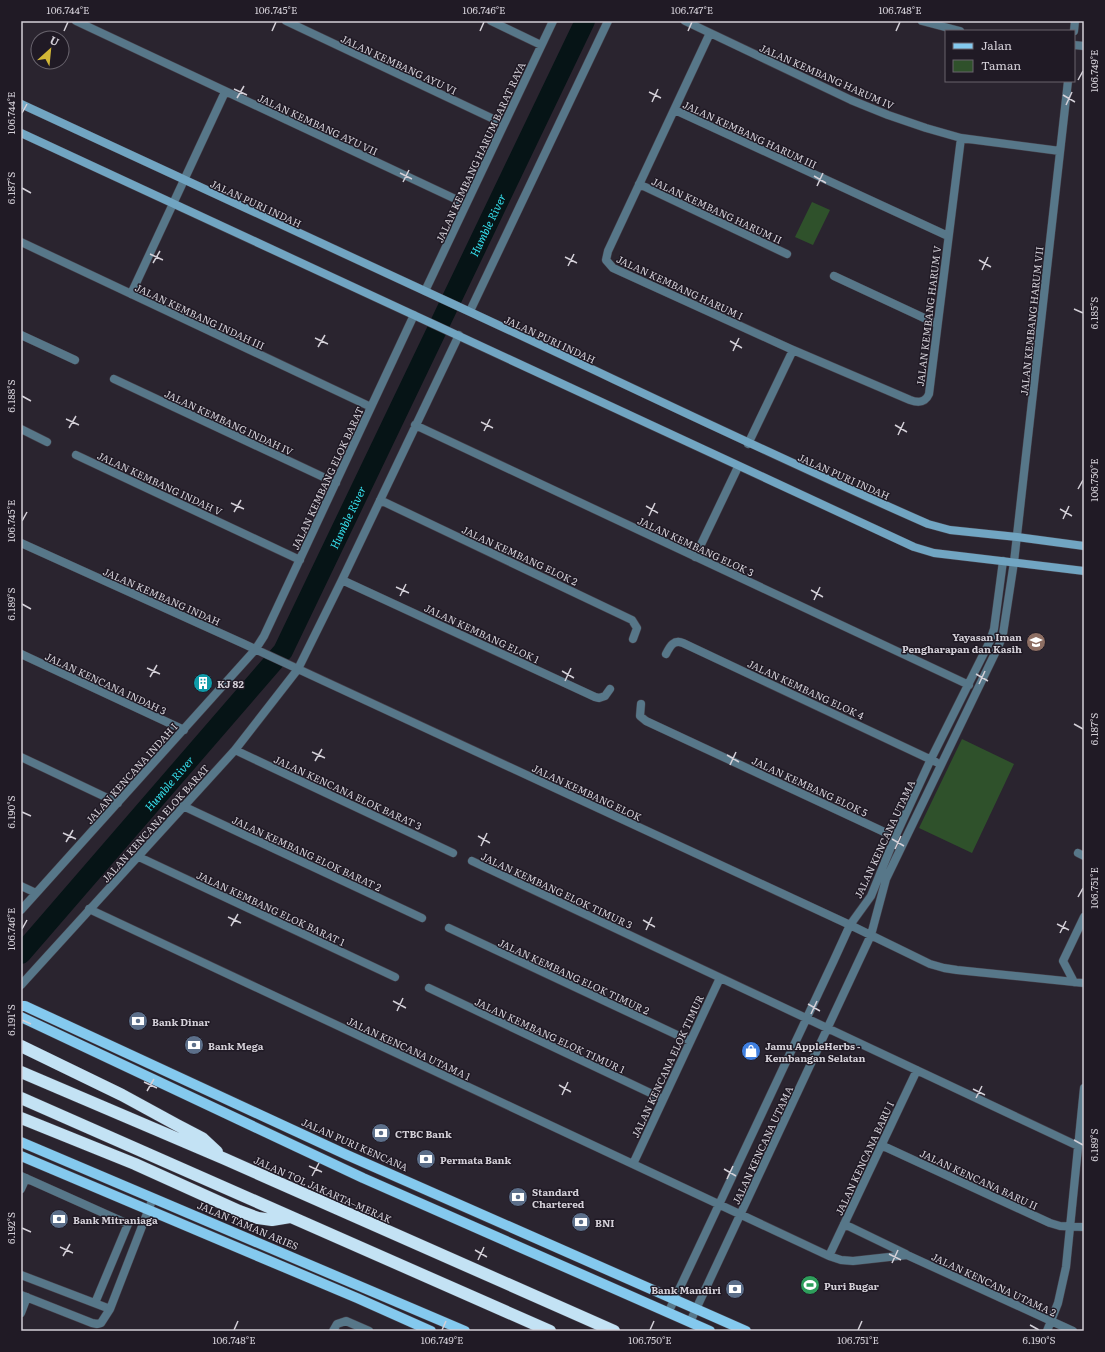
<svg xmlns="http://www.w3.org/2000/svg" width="1105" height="1352" viewBox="0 0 1105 1352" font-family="Literata,serif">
<rect width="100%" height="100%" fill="#2a242f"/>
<path fill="#2f512b" d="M812 202 830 210 813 245 795 237Z
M962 739 1014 764 972 853 919 828Z"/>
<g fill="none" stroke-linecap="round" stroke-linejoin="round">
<path stroke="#061416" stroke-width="20" id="s1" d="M21 954 283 651 585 21"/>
<defs>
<path id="street" d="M76 21 466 204
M286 21 504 124
M491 21 541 45
M685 21 851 100 888 115 926 128 961 138 1060 151
M922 21 960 31
M1074 31 1075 21
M710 33 608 251 606 260 613 268 793 350 748 444
M1074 45 1084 46
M675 110 948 236
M639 184 787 254
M21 242 371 407
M834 276 937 324
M425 291 553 21
M131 294 225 92
M470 311 608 21
M21 335 75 360
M793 350 910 400C918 403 925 403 929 394L961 138
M114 379 336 483
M415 425 969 685
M21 429 47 442
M76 455 300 560
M380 500 632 620 637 628 633 639
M21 543 242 643 850 925 930 964 944 968 957 970 1084 983
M695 557 738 467
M342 580 595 697 599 698 605 696 610 689
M21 654 184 730
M666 654C670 646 674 639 683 643L936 762
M641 704 640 716 646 721 895 837
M235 750 453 853
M21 757 118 803
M183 806 422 918
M1078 853 1084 856
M139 857 395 977
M472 861 1078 1146
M21 886 36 893
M89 909 829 1256 841 1260 853 1261 907 1255 1073 1331
M21 910 255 650 264 636 414 315
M449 928 690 1041
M1074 982 1063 961 1084 917
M21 985 235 750 298 669 342 580 459 335
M429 988 663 1099
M881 1145 1050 1223 1060 1226 1084 1227
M633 1164 720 978
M21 1176 128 1224 95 1303
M21 1189 26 1178
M844 1224 906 1254
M829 1256 917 1070
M21 1275 110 1309
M21 1295 92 1323 97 1324 101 1323 110 1309 153 1198
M21 1313 27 1297
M668 1313 834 960 850 925 871 896 895 837 931 759 990 641 994 629 1003 561
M690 1322 871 935 886 879 999 645 1003 634 1014 562 1068 81
M333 1331 337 1324 346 1321 369 1331
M1047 1331 1058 1303 1066 1267 1084 1088"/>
<path id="secondary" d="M21 104C170 174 319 241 468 311 621 382 773 456 928 524L950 530 1017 537 1084 546
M21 133C319 271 616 411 914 547L934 553 1084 571"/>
<path id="primary" d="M21 1006H25L347 1155 746 1331
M21 1017 363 1178 710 1331
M21 1142 465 1331
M21 1156 357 1298 431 1331"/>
<path id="highway" d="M21 1046 122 1095 177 1125 202 1138 217 1152
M21 1072 225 1159 614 1331
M21 1098 550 1331
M21 1118 135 1164 239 1211 258 1218 272 1220 290 1217"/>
</defs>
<use href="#street" stroke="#45404a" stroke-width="9"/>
<use href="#secondary" stroke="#45404a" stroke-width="9"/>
<use href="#primary" stroke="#45404a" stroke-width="11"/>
<use href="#highway" stroke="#45404a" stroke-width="13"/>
<use href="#street" stroke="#577789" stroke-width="8"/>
<use href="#secondary" stroke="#71a5c2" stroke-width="8"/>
<use href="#primary" stroke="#84c9ee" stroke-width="10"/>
<use href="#highway" stroke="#c3e2f4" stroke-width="12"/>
</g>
<path fill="none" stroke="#d4d0d8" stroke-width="1.5" d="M64 31 68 22M272 31 276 22M480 31 484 22M688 31 692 22M896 31 900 22M1078 80 1083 71M234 89 247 95M649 92 661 98M1063 95 1075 102M237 98 244 86M652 102 658 89M1066 105 1072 92M22 113 27 104M400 173 412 179M814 176 826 183M403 182 409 170M817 186 823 173M22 188 31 193M150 254 163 260M565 257 577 263M979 260 991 267M153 263 160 251M568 266 574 254M982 270 988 257M1074 309 1083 313M315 338 328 344M730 341 742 348M318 347 325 335M733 351 739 338M22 396 31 401M66 419 79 425M481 422 493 428M895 425 907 432M69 428 76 416M484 431 490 419M898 435 904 422M1078 489 1083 480M231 503 244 509M646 506 658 513M1060 509 1072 516M234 512 241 500M649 516 655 503M1063 519 1069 506M22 521 27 512M396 587 409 593M811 590 823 597M400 596 406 584M814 600 820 587M22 604 31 609M147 668 160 674M562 671 574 678M976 674 988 681M150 677 157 665M565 681 571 668M979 684 985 671M1074 724 1083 729M312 752 325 758M727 755 739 762M315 761 322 749M730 765 736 752M22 812 31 816M63 833 76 839M478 836 490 843M892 839 904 846M66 842 73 830M481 846 487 833M895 849 901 836M1078 897 1083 888M228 917 241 923M643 920 655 927M1057 924 1069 930M231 926 238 914M22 929 27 920M646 930 652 917M1060 933 1066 921M393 1001 406 1008M808 1004 820 1011M397 1011 403 998M811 1014 817 1001M22 1020 31 1024M144 1082 157 1088M559 1085 571 1092M973 1089 985 1095M147 1091 154 1079M562 1095 568 1082M976 1098 982 1086M1074 1140 1083 1145M309 1166 322 1172M724 1169 736 1176M312 1176 319 1163M727 1179 733 1166M22 1228 31 1232M60 1247 73 1253M475 1250 487 1257M889 1254 901 1260M63 1256 70 1244M478 1260 484 1247M892 1263 898 1250M1030 1325 1039 1330M234 1330 238 1321M442 1330 446 1321M650 1330 654 1321M858 1330 862 1321"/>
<defs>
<symbol id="school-disc" viewBox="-11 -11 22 22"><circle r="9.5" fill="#8d6e63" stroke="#201a25"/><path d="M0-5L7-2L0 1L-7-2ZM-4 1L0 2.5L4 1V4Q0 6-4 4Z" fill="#fff"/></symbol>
<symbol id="building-disc" viewBox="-11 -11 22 22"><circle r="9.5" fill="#0f9aa8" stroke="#201a25"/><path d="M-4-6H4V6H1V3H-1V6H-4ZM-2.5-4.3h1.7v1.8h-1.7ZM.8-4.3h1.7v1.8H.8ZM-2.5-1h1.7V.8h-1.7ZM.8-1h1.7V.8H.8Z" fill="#fff"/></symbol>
<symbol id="bank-disc" viewBox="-11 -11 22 22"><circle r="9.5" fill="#5c6f8a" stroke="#201a25"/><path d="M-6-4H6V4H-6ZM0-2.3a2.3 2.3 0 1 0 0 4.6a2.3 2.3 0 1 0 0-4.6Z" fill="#fff"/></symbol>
<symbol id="shop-disc" viewBox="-11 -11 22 22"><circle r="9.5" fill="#3f7fe0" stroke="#201a25"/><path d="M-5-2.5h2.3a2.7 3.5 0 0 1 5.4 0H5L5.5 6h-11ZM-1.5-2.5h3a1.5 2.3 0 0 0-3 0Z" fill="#fff"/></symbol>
<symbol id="stadium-disc" viewBox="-11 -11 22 22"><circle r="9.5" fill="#2e9e5b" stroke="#201a25"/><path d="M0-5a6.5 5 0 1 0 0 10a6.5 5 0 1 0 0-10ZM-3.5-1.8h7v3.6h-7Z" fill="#fff"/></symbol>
</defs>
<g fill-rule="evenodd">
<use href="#school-disc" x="1025" y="631" width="22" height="22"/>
<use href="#building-disc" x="192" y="672" width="22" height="22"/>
<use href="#bank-disc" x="127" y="1010" width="22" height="22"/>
<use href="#bank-disc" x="183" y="1034" width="22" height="22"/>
<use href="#shop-disc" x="740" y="1040" width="22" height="22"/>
<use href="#bank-disc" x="370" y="1122" width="22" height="22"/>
<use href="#bank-disc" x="415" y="1148" width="22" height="22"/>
<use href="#bank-disc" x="507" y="1186" width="22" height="22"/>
<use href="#bank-disc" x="48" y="1208" width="22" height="22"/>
<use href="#bank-disc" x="570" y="1211" width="22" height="22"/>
<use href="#stadium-disc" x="799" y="1274" width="22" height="22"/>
<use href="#bank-disc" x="724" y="1278" width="22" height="22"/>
</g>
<g text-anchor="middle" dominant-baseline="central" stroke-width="3" stroke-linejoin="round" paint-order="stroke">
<g font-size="10" fill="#d4d0d8" stroke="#201a25">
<text transform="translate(399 64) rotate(25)">JALAN KEMBANG AYU VI</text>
<text transform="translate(827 76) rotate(24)">JALAN KEMBANG HARUM IV</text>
<text transform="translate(318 124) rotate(25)">JALAN KEMBANG AYU VII</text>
<text transform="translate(750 134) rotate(25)">JALAN KEMBANG HARUM III</text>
<text transform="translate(480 152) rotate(-65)">JALAN KEMBANG HARUM BARAT RAYA</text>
<text transform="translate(256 203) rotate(25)">JALAN PURI INDAH</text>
<text transform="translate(717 210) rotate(25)">JALAN KEMBANG HARUM II</text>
<text transform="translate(680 287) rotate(25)">JALAN KEMBANG HARUM I</text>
<text transform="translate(200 316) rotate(25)">JALAN KEMBANG INDAH III</text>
<text transform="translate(928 316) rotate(-83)">JALAN KEMBANG HARUM V</text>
<text transform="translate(1031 321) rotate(-84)">JALAN KEMBANG HARUM VII</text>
<text transform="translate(550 339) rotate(25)">JALAN PURI INDAH</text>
<text transform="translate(229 422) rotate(25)">JALAN KEMBANG INDAH IV</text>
<text transform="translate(844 476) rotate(24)">JALAN PURI INDAH</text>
<text transform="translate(327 478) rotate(-65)">JALAN KEMBANG ELOK BARAT</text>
<text transform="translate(160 483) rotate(25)">JALAN KEMBANG INDAH V</text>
<text transform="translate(696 546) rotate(25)">JALAN KEMBANG ELOK 3</text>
<text transform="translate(520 555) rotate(25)">JALAN KEMBANG ELOK 2</text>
<text transform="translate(162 596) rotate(24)">JALAN KEMBANG INDAH</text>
<text transform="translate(482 633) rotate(25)">JALAN KEMBANG ELOK 1</text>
<text transform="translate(106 683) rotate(25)">JALAN KENCANA INDAH 3</text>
<text transform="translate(806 689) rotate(25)">JALAN KEMBANG ELOK 4</text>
<text transform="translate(131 773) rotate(-48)">JALAN KENCANA INDAH I</text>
<text transform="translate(810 786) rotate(25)">JALAN KEMBANG ELOK 5</text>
<text transform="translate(348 792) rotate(25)">JALAN KENCANA ELOK BARAT 3</text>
<text transform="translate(587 792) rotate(25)">JALAN KEMBANG ELOK</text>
<text transform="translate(155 823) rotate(-48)">JALAN KENCANA ELOK BARAT</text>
<text transform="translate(884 839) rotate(-65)">JALAN KENCANA UTAMA</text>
<text transform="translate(307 853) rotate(25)">JALAN KEMBANG ELOK BARAT 2</text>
<text transform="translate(557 890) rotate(25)">JALAN KEMBANG ELOK TIMUR 3</text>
<text transform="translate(271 908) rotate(25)">JALAN KEMBANG ELOK BARAT 1</text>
<text transform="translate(574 976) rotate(25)">JALAN KEMBANG ELOK TIMUR 2</text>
<text transform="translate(550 1035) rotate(25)">JALAN KEMBANG ELOK TIMUR 1</text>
<text transform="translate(409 1048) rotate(25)">JALAN KENCANA UTAMA 1</text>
<text transform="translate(667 1066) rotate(-65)">JALAN KENCANA ELOK TIMUR</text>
<text transform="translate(355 1144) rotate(24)">JALAN PURI KENCANA</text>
<text transform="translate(762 1145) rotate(-65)">JALAN KENCANA UTAMA</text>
<text transform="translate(864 1158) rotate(-65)">JALAN KENCANA BARU I</text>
<text transform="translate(979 1179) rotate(25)">JALAN KENCANA BARU II</text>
<text transform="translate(323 1189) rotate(24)">JALAN TOL JAKARTA–MERAK</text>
<text transform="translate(248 1225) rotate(23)">JALAN TAMAN ARIES</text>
<text transform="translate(994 1284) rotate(25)">JALAN KENCANA UTAMA 2</text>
</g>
<g font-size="10" font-weight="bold" fill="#d4d0d8" stroke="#201a25" text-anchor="start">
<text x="1022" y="636" text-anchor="end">Yayasan Iman<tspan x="1022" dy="12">Pengharapan dan Kasih</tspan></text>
<text x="217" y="683">KJ 82</text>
<text x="152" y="1021">Bank Dinar</text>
<text x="208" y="1045">Bank Mega</text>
<text x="765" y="1045">Jamu AppleHerbs -<tspan x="765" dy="12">Kembangan Selatan</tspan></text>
<text x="395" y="1133">CTBC Bank</text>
<text x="440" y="1159">Permata Bank</text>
<text x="532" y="1191">Standard<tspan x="532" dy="12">Chartered</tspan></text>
<text x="73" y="1219">Bank Mitraniaga</text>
<text x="595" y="1222">BNI</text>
<text x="824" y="1285">Puri Bugar</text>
<text x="721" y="1289" text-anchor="end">Bank Mandiri</text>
</g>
<g font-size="11" font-style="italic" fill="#37e3f1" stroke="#201a25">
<text stroke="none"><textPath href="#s1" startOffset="873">Humble River</textPath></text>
<text stroke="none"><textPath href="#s1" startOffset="549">Humble River</textPath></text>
<text stroke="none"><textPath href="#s1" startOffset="226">Humble River</textPath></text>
</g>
</g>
<rect width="1105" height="1352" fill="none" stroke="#201a25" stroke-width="44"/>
<rect x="945" y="30" width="130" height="52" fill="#201a25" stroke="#68636d"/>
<rect x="953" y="43" width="20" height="6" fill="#84c9ee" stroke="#68636d"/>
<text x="981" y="50" font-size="12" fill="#d4d0d8">Jalan</text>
<rect x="953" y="60" width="20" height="12" fill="#2f512b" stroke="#68636d"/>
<text x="981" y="70" font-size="12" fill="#d4d0d8">Taman</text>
<g transform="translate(50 50) rotate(27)"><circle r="19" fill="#201a25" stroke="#68636d"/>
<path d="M0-3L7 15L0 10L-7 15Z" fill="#d2b736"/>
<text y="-6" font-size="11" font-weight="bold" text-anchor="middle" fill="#d4d0d8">U</text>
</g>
<rect x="22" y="22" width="1061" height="1308" fill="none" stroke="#d4d0d8" stroke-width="1.5"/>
<g font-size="10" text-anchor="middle" fill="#d4d0d8">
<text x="68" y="14">106.744°E</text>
<text x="276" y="14">106.745°E</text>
<text x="484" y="14">106.746°E</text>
<text x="692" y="14">106.747°E</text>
<text x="900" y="14">106.748°E</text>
<text transform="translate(1094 71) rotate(-90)" y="4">106.749°E</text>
<text transform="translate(11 113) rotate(-90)" y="4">106.744°E</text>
<text transform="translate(11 188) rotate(-90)" y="4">6.187°S</text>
<text transform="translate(1094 313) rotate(-90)" y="4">6.185°S</text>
<text transform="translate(11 396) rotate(-90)" y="4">6.188°S</text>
<text transform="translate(1094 480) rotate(-90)" y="4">106.750°E</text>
<text transform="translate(11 521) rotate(-90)" y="4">106.745°E</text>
<text transform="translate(11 604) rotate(-90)" y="4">6.189°S</text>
<text transform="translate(1094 729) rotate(-90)" y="4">6.187°S</text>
<text transform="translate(11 812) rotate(-90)" y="4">6.190°S</text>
<text transform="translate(1094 888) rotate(-90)" y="4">106.751°E</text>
<text transform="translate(11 929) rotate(-90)" y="4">106.746°E</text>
<text transform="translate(11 1020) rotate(-90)" y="4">6.191°S</text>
<text transform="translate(1094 1145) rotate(-90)" y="4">6.189°S</text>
<text transform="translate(11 1228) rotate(-90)" y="4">6.192°S</text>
<text x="234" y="1344">106.748°E</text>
<text x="442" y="1344">106.749°E</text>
<text x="650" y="1344">106.750°E</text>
<text x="858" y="1344">106.751°E</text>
<text x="1039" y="1344">6.190°S</text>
</g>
</svg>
